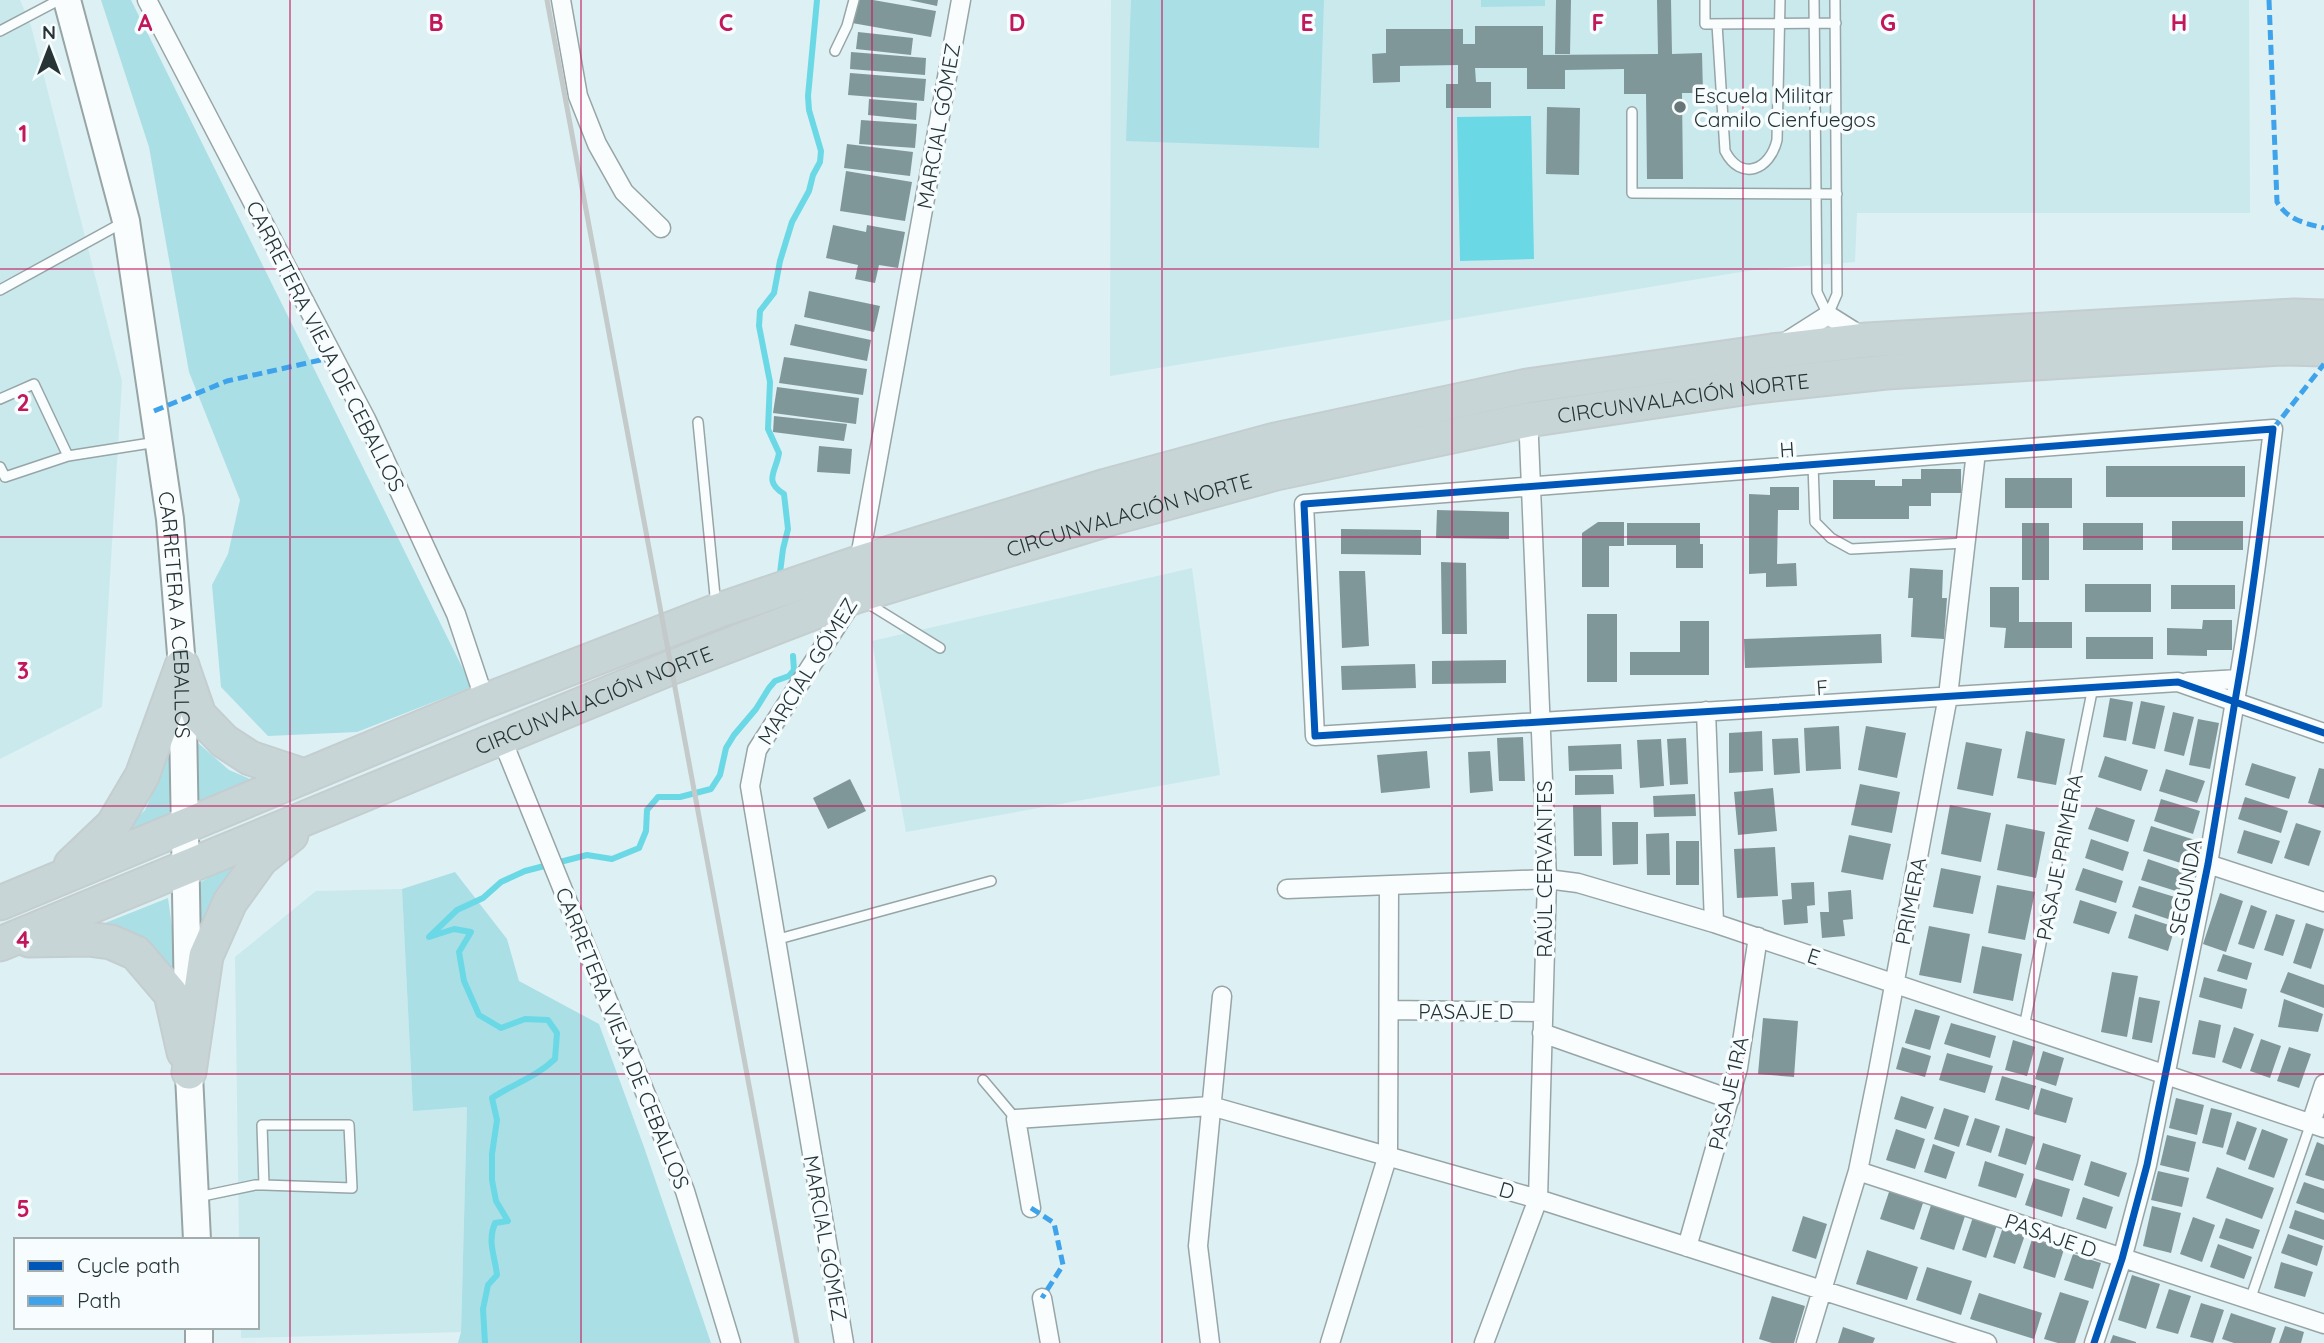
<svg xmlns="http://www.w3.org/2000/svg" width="2324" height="1343" viewBox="0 0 2324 1343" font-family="Quicksand,sans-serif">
<rect width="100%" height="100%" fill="#ddf0f3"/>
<path fill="#c9e9ed" d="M0 0H20L31 26 122 381 102 707 0 759Z
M1111 0H2249L2250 213H1857L1855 262 1753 270 1110 376Z
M1192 568 1220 775 906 832 872 641Z
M402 889 413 1110 467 1107 461 1332 241 1338V1327H257V1240H239L235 957 316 891Z"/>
<path fill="#abdfe6" d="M101 0H131L472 687 357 732 268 736 221 687 212 585 228 554 240 500 189 372 149 147Z
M1131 0H1324L1319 148 1126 141Z
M1481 0H1545V6L1481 7Z
M198 743 229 770 262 784 196 807Z
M171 751 169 823 108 847 145 810Z
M241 859 200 932 201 882Z
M455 872 507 939 519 981 599 1024 644 1147 711 1343H458L461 1332 467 1107 413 1111 402 889Z
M168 898 179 978 148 942 90 929Z"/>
<path fill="#6bd8e6" d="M1531 116 1534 259 1460 261 1457 117Z"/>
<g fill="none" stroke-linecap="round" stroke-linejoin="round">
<path stroke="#6bd8e6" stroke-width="6" d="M780 573 783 549 788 529 784 494C763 481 776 472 779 453L768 429 770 382 759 326 760 311 774 293 780 261 792 222 809 191 813 175 820 162 821 151 809 110 808 96 817 0
M485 1343 483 1309 488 1285 497 1275C495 1256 487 1242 495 1223L508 1221 496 1201 492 1180V1154L497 1120 492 1098C513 1084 536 1077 555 1059L557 1033 548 1020 525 1019 501 1028 479 1015 464 981 459 952 471 932 454 929 429 937 457 910 483 898 501 882 525 871 587 855 612 859 639 848 646 831 647 810 658 797H680L711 789 720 775 726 748 734 735 756 709 769 688 775 681 789 676 794 670 793 656"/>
</g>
<path fill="#80979a" d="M856 0H873L936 11 931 37 852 23Z
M909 0H938L937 6Z
M1556 0H1571L1570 54H1555Z
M1657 0H1671L1672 54 1702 53 1703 93H1682L1683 179H1647L1646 94H1624V69L1565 70V89H1527V68H1475L1476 82H1491V108H1446V84H1458V65L1400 66V82L1373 83 1372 54 1386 53V29H1463V44H1475V26H1543V55L1658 54Z
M858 32 913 38 911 55 856 49Z
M851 52 926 58 925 75 850 69Z
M850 73 926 79 924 101 848 95Z
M869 99 917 103 916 120 868 115Z
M1547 107 1580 108 1579 175 1546 174Z
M861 120 917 124 915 148 859 144Z
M847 144 913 152 910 176 844 168Z
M846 171 912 182 905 221 840 211Z
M833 225 866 232 867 225 905 232 898 268 879 265 875 283 855 279 858 265 826 258Z
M809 291 880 306 874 332 804 317Z
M795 324 871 340 867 361 790 345Z
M784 357 867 369 863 395 779 383Z
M777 387 859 398 856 424 773 413Z
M774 416 847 424 844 441 773 432Z
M819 446 852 449 850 474 817 472Z
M2106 466H2245V497H2106Z
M1921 469H1961V493H1931V506H1909V519H1833V480H1875V486H1902V479H1921Z
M2005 478H2072V508H2005Z
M1770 487H1799V510H1778L1777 564 1796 563 1797 586 1766 587V573L1749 574V494L1770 495Z
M1437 510 1509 512V539L1436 538Z
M2172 521H2243V550H2172Z
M1598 522H1624V546H1609V587H1582V533Z
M1627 523H1700V544H1703V568H1676V545H1627Z
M2022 523H2049V580H2022Z
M2083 523H2143V550H2083Z
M1341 529 1421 530V555L1341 554Z
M1441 562 1466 563 1467 634H1442Z
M1910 568 1943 570 1942 598H1947L1944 639 1911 637 1913 598H1908Z
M1339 571H1365L1369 646 1342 648Z
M2085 584H2151V612H2085Z
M2171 585H2235V609H2171Z
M1990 587H2019V622H2072V648H2004L2006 628 1990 627Z
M1587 614H1617V682H1587Z
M2203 620H2232V650H2207V656L2167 655V628L2202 629Z
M1680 621H1709V675H1630V652H1680Z
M1881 634 1882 663 1745 668 1744 639Z
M2086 637H2153V659H2086Z
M1506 660V683L1432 684V661Z
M1415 664 1416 688 1342 690 1341 666Z
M2110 698 2133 702 2126 741 2103 737Z
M2141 701 2165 706 2155 749 2132 744Z
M2173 712 2194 717 2184 756 2164 751Z
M2198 719 2219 723 2210 769 2189 765Z
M1839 726 1841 769 1806 771 1804 728Z
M1866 726 1906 733 1897 778 1858 770Z
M1762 731 1763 771 1729 773V733Z
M2026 731 2065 739 2056 785 2017 778Z
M1523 737 1525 781H1499L1497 738Z
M1686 738 1688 784 1670 785 1667 739Z
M1798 738 1800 773 1774 775 1772 739Z
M1661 739 1664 786 1640 788 1637 740Z
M1966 742 2002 749 1993 796 1957 789Z
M1621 744 1622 769 1569 771 1568 746Z
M1427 751 1430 788 1381 793 1377 755Z
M1490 751 1493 791 1470 793 1468 752Z
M2105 756 2148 770 2141 791 2098 777Z
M2252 763 2296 777 2289 799 2245 785Z
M2319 768 2324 769V808L2308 803Z
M2166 769 2205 781 2197 803 2159 791Z
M1575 775H1613L1614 794 1575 795Z
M850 779 866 811 828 829 813 798Z
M1860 784 1900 792 1892 833 1851 825Z
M1773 788 1777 831 1738 835 1734 792Z
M1695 794 1696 816 1654 817 1653 796Z
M2245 797 2288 811 2281 833 2238 819Z
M2161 799 2200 811 2193 834 2154 821Z
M1573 805H1601L1602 856H1574Z
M1950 805 1991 813 1981 862 1941 854Z
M2096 807 2135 820 2128 842 2088 829Z
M1612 822H1638V864L1613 865Z
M2296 823 2321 831 2309 866 2284 858Z
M2006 824 2045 832 2036 878 1997 870Z
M2151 826 2195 840 2187 865 2143 851Z
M2244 830 2280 841 2272 864 2237 853Z
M1669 833 1670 875H1647L1646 834Z
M1849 835 1891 844 1883 880 1841 872Z
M2091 839 2129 852 2123 871 2085 858Z
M1676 841H1699V885H1676Z
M1775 847 1778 896 1737 898 1734 849Z
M2148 859 2186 872 2179 892 2141 880Z
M1941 868 1981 876 1973 914 1933 907Z
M2083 868 2123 881 2116 903 2075 890Z
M1814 882 1815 905 1807 906 1808 923 1784 925 1782 900 1792 899 1791 883Z
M1997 885 2035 892 2025 940 1988 933Z
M2139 886 2178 898 2171 920 2132 907Z
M1851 890 1853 919 1843 920 1845 936 1822 938 1820 912H1829L1828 892Z
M2220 893 2243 901 2226 952 2203 944Z
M2080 900 2117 912 2109 934 2073 923Z
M2251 905 2267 911 2254 949 2238 944Z
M2135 914 2175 927 2168 951 2128 938Z
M2276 914 2295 920 2283 956 2264 950Z
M2306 923 2324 929 2311 969 2293 963Z
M1929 926 1970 934 1961 983 1919 975Z
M1982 946 2022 954 2013 1001 1973 993Z
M2223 954 2252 963 2247 980 2217 971Z
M2112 972 2138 976 2127 1037 2101 1032Z
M2288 972 2324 985V1008L2280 992Z
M2204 977 2247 989 2242 1009 2199 997Z
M2139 997 2160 1001 2152 1043 2132 1039Z
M2284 999 2323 1014 2318 1032 2278 1027Z
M1915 1009 1940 1016 1930 1050 1905 1043Z
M1763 1018 1798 1021 1794 1077 1758 1074Z
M2199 1020 2221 1025 2215 1058 2192 1054Z
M1951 1023 1996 1036 1990 1058 1944 1044Z
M2234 1027 2254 1034 2241 1069 2222 1062Z
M2261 1039 2281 1046 2270 1078 2250 1071Z
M2013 1040 2035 1047 2027 1076 2005 1070Z
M1902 1047 1931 1056 1925 1077 1896 1069Z
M2289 1047 2311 1054 2299 1088 2277 1081Z
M2043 1051 2064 1058 2056 1086 2035 1079Z
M1947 1053 1993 1066 1985 1093 1939 1080Z
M2002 1076 2036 1086 2029 1110 1995 1100Z
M2041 1088 2073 1098 2066 1123 2034 1114Z
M1901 1096 1934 1107 1926 1129 1894 1119Z
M2176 1098 2204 1105 2197 1135 2169 1128Z
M1944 1108 1969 1116 1959 1147 1934 1139Z
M2211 1108 2232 1113 2223 1148 2202 1143Z
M1975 1118 2000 1126 1991 1153 1966 1145Z
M2237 1121 2257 1128 2245 1161 2226 1154Z
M2006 1128 2035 1137 2026 1165 1998 1156Z
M1896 1129 1925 1139 1915 1169 1886 1160Z
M2262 1129 2288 1139 2274 1178 2248 1169Z
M2167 1135 2196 1142 2189 1172 2160 1165Z
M2317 1142 2324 1145V1181L2305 1175Z
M2043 1143 2081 1155 2073 1181 2035 1169Z
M1933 1144 1955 1152 1946 1179 1924 1172Z
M1985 1161 2024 1174 2016 1198 1978 1186Z
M2091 1161 2127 1173 2119 1197 2084 1185Z
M2217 1167 2274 1188 2262 1219 2206 1198Z
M2158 1171 2189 1178 2182 1207 2151 1200Z
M2034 1178 2070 1189 2062 1217 2025 1205Z
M2304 1182 2324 1189V1213L2296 1203Z
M1890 1189 1924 1200 1914 1230 1880 1219Z
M2083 1197 2113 1207 2106 1229 2076 1219Z
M1932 1202 1966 1213 1954 1250 1920 1239Z
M2152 1206 2181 1213 2171 1253 2143 1246Z
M2295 1210 2324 1220V1240L2289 1228Z
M1803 1216 1827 1224 1816 1259 1792 1251Z
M1973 1217 1997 1225 1986 1258 1962 1250Z
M2193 1217 2215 1225 2202 1262 2180 1254Z
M2226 1218 2260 1230 2253 1249 2219 1238Z
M2003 1227 2025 1235 2015 1264 1993 1257Z
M2288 1234 2323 1246 2317 1266 2281 1253Z
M2033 1236 2065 1246 2055 1278 2023 1268Z
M2218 1244 2252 1257 2244 1279 2210 1267Z
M1867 1250 1918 1267 1907 1300 1856 1284Z
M2073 1254 2101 1263 2093 1289 2064 1280Z
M2281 1262 2313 1272 2305 1297 2274 1288Z
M1927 1267 1972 1281 1961 1315 1916 1300Z
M2132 1275 2160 1284 2146 1329 2118 1320Z
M2169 1289 2191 1296 2178 1334 2156 1328Z
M2060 1292 2089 1301 2075 1343H2058L2044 1339Z
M1979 1293 2042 1313 2034 1339 1970 1319Z
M1772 1296 1805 1306 1794 1343H1772L1759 1339Z
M2201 1303 2224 1310 2213 1343 2190 1337Z
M2231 1313 2276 1328 2271 1343H2234L2222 1339Z
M2285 1326 2304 1332 2301 1343H2279Z
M1843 1327 1875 1338 1873 1343H1838Z
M2113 1335 2136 1342V1343H2110Z"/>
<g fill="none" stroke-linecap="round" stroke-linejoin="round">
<defs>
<path id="lane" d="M1705 0V24L1836 23
M1814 0 1817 292 1828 315
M1717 24 1725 151C1741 182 1770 170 1777 140L1780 0
M0 31 59 0
M835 51 847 26 854 0
M1632 112V193L1837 194
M0 290 122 223
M1828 315 1837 294 1835 0
M0 399 34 384 68 456
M698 422 716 606
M1813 464 1815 522 1831 538 1851 549 1965 543
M0 467 5 477 68 456 157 442
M864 601 940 648
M775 940 991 881
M2024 1027 2093 687
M983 1080 1016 1119
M198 1197 255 1185H264L352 1188 349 1125H262L264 1185
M2250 1300 2311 1123"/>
<path id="street" d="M147 0 366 419 456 614 485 701
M561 0 578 96 597 144 624 192 661 228
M1784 343 1828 315 1863 337
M858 568 961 0
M2188 682 2239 679
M1706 711 1714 923
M501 737 685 1191 731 1343
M2208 864 2324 902
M1287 889 1547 879 1578 883 1714 923 2324 1128
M1389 1010 1543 1012
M1542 1033 1730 1099
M2311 1123 2324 1084
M1858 1171 2324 1324
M1031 1208 1016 1119 1211 1106 1538 1199 1987 1343
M1687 1247 1738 1068 1758 937
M1042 1298 1050 1343
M844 1343 750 786 757 750 854 599
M1210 1343 1198 1246 1222 996
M1330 1343 1388 1155 1389 886
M1484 1343 1538 1199 1547 879 1528 414
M1806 1343 1858 1171 1877 1077 1948 696 1976 452
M2094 1343 2122 1259 2147 1165 2208 864 2235 701C2251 611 2262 520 2273 429L1304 504 1315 736 2178 682 2324 733"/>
<g id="secondary">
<path id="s1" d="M67 0 126 221 170 519 182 666 188 1005"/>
<path d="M188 1054 197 1240"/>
<path d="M199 1327V1343"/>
</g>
<g id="highway">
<path d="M182 666 199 715 224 741 250 758 304 776"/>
<path d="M71 865 113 825 142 776 182 666"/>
<path d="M0 903 485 701 717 611 858 563 1106 486 1271 441 1527 386 1772 351 1867 340 2294 316 2324 317"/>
<path d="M29 940 88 939 111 942 136 953 171 994 184 1052"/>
<path id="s2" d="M0 944 670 668 856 596 1111 518 1276 473 1528 420 1756 386 1886 372 2281 348 2324 349"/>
<path d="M189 1072 206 956 230 902 261 859 291 835"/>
</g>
</defs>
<use href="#lane" stroke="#97a5a7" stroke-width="12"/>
<use href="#street" stroke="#97a5a7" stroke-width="21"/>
<use href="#secondary" stroke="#97a5a7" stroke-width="30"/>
<use href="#highway" stroke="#c4cdcf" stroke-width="37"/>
<use href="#lane" stroke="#fafdfd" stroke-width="9"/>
<use href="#street" stroke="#fafdfd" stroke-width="18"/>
<use href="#secondary" stroke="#fafdfd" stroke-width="26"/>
<use href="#highway" stroke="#c7d5d7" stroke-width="33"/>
<path stroke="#c4c9c9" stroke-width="5" d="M547 0 797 1343"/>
<path stroke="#3ea3eb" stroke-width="5" stroke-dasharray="10 5" stroke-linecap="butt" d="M2269 0 2277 202C2288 220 2304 223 2324 228
M154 411 227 381 334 357
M2273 429 2324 364
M1031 1208 1054 1223 1063 1265 1042 1298"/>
<defs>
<path id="cycleway" d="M2094 1343 2122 1259 2147 1165 2208 864 2235 701C2251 611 2262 520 2273 429L1304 504 1315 736 2178 682 2324 733"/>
</defs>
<use href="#cycleway" stroke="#f7fdfe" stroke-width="11"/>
<use href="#cycleway" stroke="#0057b8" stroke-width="7"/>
</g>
<path fill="none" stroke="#c2185b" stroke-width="2" stroke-opacity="0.55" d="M290 0V1343M581 0V1343M872 0V1343M1162 0V1343M1452 0V1343M1743 0V1343M2034 0V1343M0 269H2324M0 537H2324M0 806H2324M0 1074H2324"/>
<circle fill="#677678" stroke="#f7fdfe" stroke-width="2.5" cx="1680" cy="107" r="7"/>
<g text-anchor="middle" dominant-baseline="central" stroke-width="7" stroke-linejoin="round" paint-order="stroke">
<g font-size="21" fill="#273436" stroke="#f7fdfe" text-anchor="start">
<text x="1694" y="95">Escuela Militar<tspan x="1694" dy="24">Camilo Cienfuegos</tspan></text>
</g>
<g font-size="21" fill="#273436" stroke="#f7fdfe">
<text transform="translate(938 126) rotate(-80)">MARCIAL GÓMEZ</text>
<text transform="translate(326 346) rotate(63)">CARRETERA VIEJA DE CEBALLOS</text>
<text stroke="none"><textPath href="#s2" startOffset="1776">CIRCUNVALACIÓN NORTE</textPath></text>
<text transform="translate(1787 449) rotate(-4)">H</text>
<text stroke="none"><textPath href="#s2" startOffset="1209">CIRCUNVALACIÓN NORTE</textPath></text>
<text stroke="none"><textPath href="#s1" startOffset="626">CARRETERA A CEBALLOS</textPath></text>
<text transform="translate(807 671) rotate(-58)">MARCIAL GÓMEZ</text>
<text transform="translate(1822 687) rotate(-4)">F</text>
<text stroke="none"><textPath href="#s2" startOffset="642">CIRCUNVALACIÓN NORTE</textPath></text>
<text transform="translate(2059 857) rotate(-79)">PASAJE PRIMERA</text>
<text transform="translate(1544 869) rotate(-90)">RAÚL CERVANTES</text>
<text transform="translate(2185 887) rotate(-79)">SEGUNDA</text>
<text transform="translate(1910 901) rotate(-79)">PRIMERA</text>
<text transform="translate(1814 956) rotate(18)">E</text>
<text x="1466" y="1011">PASAJE D</text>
<text transform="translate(623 1038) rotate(68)">CARRETERA VIEJA DE CEBALLOS</text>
<text transform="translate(1728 1093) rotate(-77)">PASAJE 1RA</text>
<text transform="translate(1507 1190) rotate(16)">D</text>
<text transform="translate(2051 1235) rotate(19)">PASAJE D</text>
<text transform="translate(826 1238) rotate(80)">MARCIAL GÓMEZ</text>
</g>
</g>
<g font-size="23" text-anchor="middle" font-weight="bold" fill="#c2185b" stroke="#f7fdfe" stroke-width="7" stroke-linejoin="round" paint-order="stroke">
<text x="145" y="31">A</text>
<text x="436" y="31">B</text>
<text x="726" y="31">C</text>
<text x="1017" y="31">D</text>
<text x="1307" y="31">E</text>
<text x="1598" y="31">F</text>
<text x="1888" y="31">G</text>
<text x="2179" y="31">H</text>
<text x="23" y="142">1</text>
<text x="23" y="411">2</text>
<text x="23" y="679">3</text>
<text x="23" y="948">4</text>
<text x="23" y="1217">5</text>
</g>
<rect x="14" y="1238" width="245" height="91" fill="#f7fdfe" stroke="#a4adae" stroke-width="2"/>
<rect x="28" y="1261" width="35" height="10" fill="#0057b8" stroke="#a4adae" stroke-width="2"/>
<text x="77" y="1273" font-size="21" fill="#273436">Cycle path</text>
<rect x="28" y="1296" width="35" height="10" fill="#3ea3eb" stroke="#a4adae" stroke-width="2"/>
<text x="77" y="1308" font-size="21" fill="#273436">Path</text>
<g transform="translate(49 49)" stroke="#f7fdfe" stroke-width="5" paint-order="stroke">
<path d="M0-5L12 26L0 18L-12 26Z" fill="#273436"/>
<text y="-10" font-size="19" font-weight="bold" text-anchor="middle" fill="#273436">N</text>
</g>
</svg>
